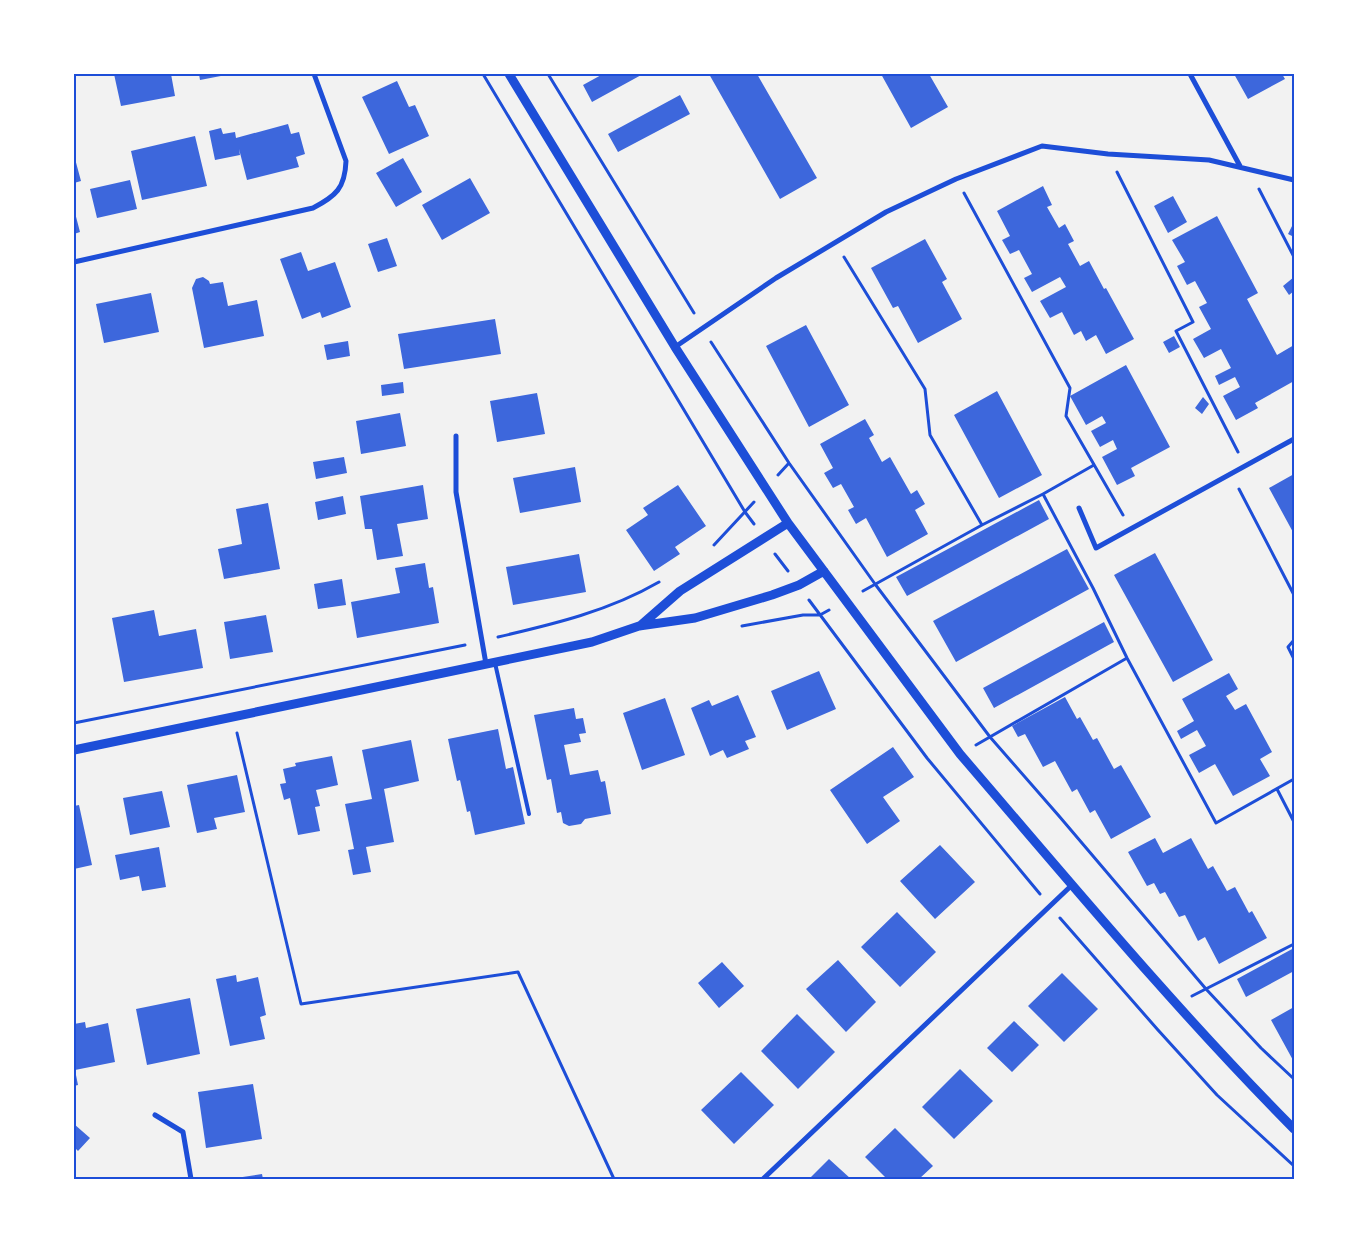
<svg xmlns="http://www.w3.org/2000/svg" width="1368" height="1253" viewBox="0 0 1368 1253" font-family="'Sofia Sans Condensed',sans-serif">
<rect width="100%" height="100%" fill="#f2f2f2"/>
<path fill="#3d67dc" d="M114 74H171L175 96 121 106Z
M199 74H226V75L200 80Z
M603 74H643L592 102 583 85Z
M709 74H757L817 178 780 199Z
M881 74H929L948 107 911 128Z
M1234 74H1282L1285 79 1248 99Z
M397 81 409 107 415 105 429 136 389 154 362 97Z
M680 95 690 114 618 152 608 134Z
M288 124 291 134 299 132 305 154 296 157 299 167 247 180 239 149 240 155 215 160 209 131 221 128 223 134 235 132 236 138Z
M195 136 207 186 142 200 131 151Z
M74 155 81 181 74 183Z
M403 158 422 192 396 207 376 173Z
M470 178 490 213 442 240 422 205Z
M130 180 137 209 97 218 90 189Z
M1043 186 1052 205 1047 207 1059 228 1065 224 1074 241 1068 244 1080 266 1089 261 1104 289 1106 288 1134 339 1106 354 1096 335 1086 341 1081 331 1074 335 1062 312 1050 318 1040 301 1066 287 1060 277 1032 292 1024 278 1032 274 1019 250 1010 254 1002 240 1010 236 997 211Z
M1173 196 1187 222 1168 233 1154 206Z
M74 209 80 232 74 234Z
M1217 216 1258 293 1247 299 1277 355 1294 345V381L1255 403 1258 408 1236 420 1223 396 1240 387 1235 377 1219 385 1215 376 1231 368 1221 349 1204 358 1193 339 1211 329 1199 307 1207 303 1195 281 1187 285 1177 266 1185 262 1172 240Z
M1294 222V237L1288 234Z
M387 238 397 266 378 272 368 244Z
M925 239 947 279 942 282 962 319 918 343 898 306 893 308 871 268Z
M301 252 308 271 335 262 351 307 322 318 320 312 302 319 280 259Z
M203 277 209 281 210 284 223 282 228 306 257 300 264 336 204 348 192 288 196 279Z
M1294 277V291L1289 295 1283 286Z
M151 293 159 332 104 343 96 304Z
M495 319 501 354 404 369 398 334Z
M806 325 849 405 809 427 766 346Z
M1174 336 1180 347 1169 353 1163 342Z
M348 341 350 356 327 360 324 345Z
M1126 365 1170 447 1131 468 1135 476 1117 485 1102 457 1117 449 1113 440 1100 447 1091 431 1106 423 1102 416 1086 425 1070 396Z
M403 382 404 393 382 396 381 385Z
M997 391 1042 475 999 498 954 415Z
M537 393 545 434 497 442 490 401Z
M1203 397 1209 404 1202 414 1195 408Z
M400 413 406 446 361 454 356 421Z
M865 419 874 435 869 438 882 462 890 457 911 494 917 490 925 504 915 510 928 534 887 557 866 518 856 524 848 510 854 507 841 484 833 488 824 473 833 468 820 444Z
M344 457 347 473 316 479 313 462Z
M575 467 581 502 520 513 513 478Z
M1294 474V534L1269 488Z
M423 485 428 519 397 524 403 556 377 560 372 529H365L360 496Z
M678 485 706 526 675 547 680 554 654 571 626 530 648 515 643 508Z
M343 496 346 514 318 520 315 502Z
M1039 500 1049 519 907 596 896 577Z
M268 503 280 569 224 579 218 549 242 544 236 509Z
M1067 549 1089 589 956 662 933 621Z
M1155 553 1213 660 1173 682 1114 575Z
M579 554 586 592 513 605 506 567Z
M425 563 429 588 433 587 439 623 357 638 351 602 400 593 395 568Z
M342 579 346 605 318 609 314 584Z
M154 610 159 636 196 629 203 668 124 682 112 618Z
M266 615 273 652 230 659 224 622Z
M1104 622 1114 642 994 708 983 688Z
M819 671 836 709 787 730 771 691Z
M1229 673 1238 689 1226 696 1235 710 1246 704 1272 752 1260 759 1270 776 1233 796 1215 764 1199 773 1189 755 1206 746 1197 730 1181 739 1177 731 1194 721 1182 699Z
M738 695 756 737 745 741 749 749 727 758 723 750 710 756 691 708 709 700 712 706Z
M1065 697 1077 719 1080 717 1093 740 1097 738 1114 769 1121 765 1151 817 1111 839 1095 810 1090 813 1077 789 1072 792 1055 761 1043 767 1025 734 1018 737 1012 726Z
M665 698 685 755 642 770 623 713Z
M574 708 576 719 583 718 586 733 579 734 581 742 564 745 570 775 598 770 601 782 605 781 611 814 585 819 581 824 569 826 563 823 561 812 557 813 551 779 547 780 534 715Z
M498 729 506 769 513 767 525 824 475 835 470 811 467 812 460 780 457 781 448 739Z
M411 740 419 781 384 789 394 842 366 847 371 872 353 875 348 850 354 849 345 804 372 799 362 750Z
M893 747 914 777 883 797 900 821 867 844 830 790Z
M332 756 338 785 316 790 320 806 315 807 320 831 298 835 290 798 284 800 280 784 286 783 283 769 296 766 295 763Z
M237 775 245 812 214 818 217 829 197 833 187 785Z
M162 791 170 827 130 835 123 798Z
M79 805 92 865 74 869V806Z
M1155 838 1163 853 1191 838 1208 869 1213 866 1227 891 1235 887 1249 913 1252 911 1267 938 1219 964 1205 937 1198 941 1185 915 1179 917 1165 892 1160 894 1154 883 1147 886 1128 852Z
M940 845 975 882 935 919 900 881Z
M159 847 166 887 142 891 139 876 120 880 115 855Z
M897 912 936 952 900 987 861 947Z
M1294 948V971L1246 997 1237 979Z
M838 960 876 1002 846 1032 806 989Z
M722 962 744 986 719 1008 698 983Z
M1062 973 1098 1009 1064 1042 1028 1006Z
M236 975 237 982 258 977 266 1015 260 1017 265 1039 230 1046 216 979Z
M190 998 200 1054 147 1065 136 1009Z
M1294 1007V1062L1271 1020Z
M797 1014 835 1052 798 1089 761 1051Z
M1014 1021 1039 1045 1012 1072 987 1048Z
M85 1022 86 1028 108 1023 115 1062 75 1070 78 1085 74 1086V1024Z
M960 1069 993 1101 954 1139 922 1107Z
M741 1072 774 1105 734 1144 701 1110Z
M253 1084 262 1139 206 1148 198 1092Z
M74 1124 90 1138 78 1151 74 1147Z
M895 1128 933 1166 919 1179H887L865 1157Z
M829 1159 851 1179H809Z
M262 1174 263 1179H236V1178Z"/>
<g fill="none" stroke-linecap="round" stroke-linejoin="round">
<path stroke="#1d4ed8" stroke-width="3" d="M483 74 745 512 754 524
M548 74 694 313
M1117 172 1193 322 1176 331 1238 452
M1259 189 1294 257
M964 193 1070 388 1066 416 1123 515
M844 257 925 389 930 435 982 525 1043 494 1093 588 1127 658 1216 823 1294 779
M711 342 789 463 875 584 990 737 1059 816 1206 989 1261 1048 1294 1079
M778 475 789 463
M1239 489 1294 595
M1043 494 1094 465
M714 545 754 502
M775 554 788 571
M863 591 982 525
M809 600 927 758 1040 894
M742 626 803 615H820L829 610
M498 637C554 624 609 611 659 582
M1294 640 1288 647 1294 659
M74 723 465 645
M237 733 301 1004 518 972 614 1179
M976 745 1127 658
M1277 789 1294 822
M1060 918 1158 1030 1217 1095 1294 1166
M1192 996 1294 944"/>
<path stroke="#1d4ed8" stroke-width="4" d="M495 663 529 814"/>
<path stroke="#1d4ed8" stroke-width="5" d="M1190 74 1240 166
M74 262 313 208C336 196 345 188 346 161L314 74
M675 347 776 278 886 212 956 179 1042 146 1108 154 1209 160 1294 180
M456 436V492L486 664
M1079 508 1096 548 1294 439
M155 1115 183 1132 191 1179
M763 1179 1072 885"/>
<path stroke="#1d4ed8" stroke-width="9" d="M509 74 675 347 788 523 960 754C1069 881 1176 1010 1294 1129
M640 626 680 591 788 523
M74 750 592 642 639 626 695 618 772 595 799 585 824 571"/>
</g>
<rect width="1368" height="1253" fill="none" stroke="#ffffff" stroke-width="150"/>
<rect x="75" y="75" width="1218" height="1103" fill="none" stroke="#1d4ed8" stroke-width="2"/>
</svg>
